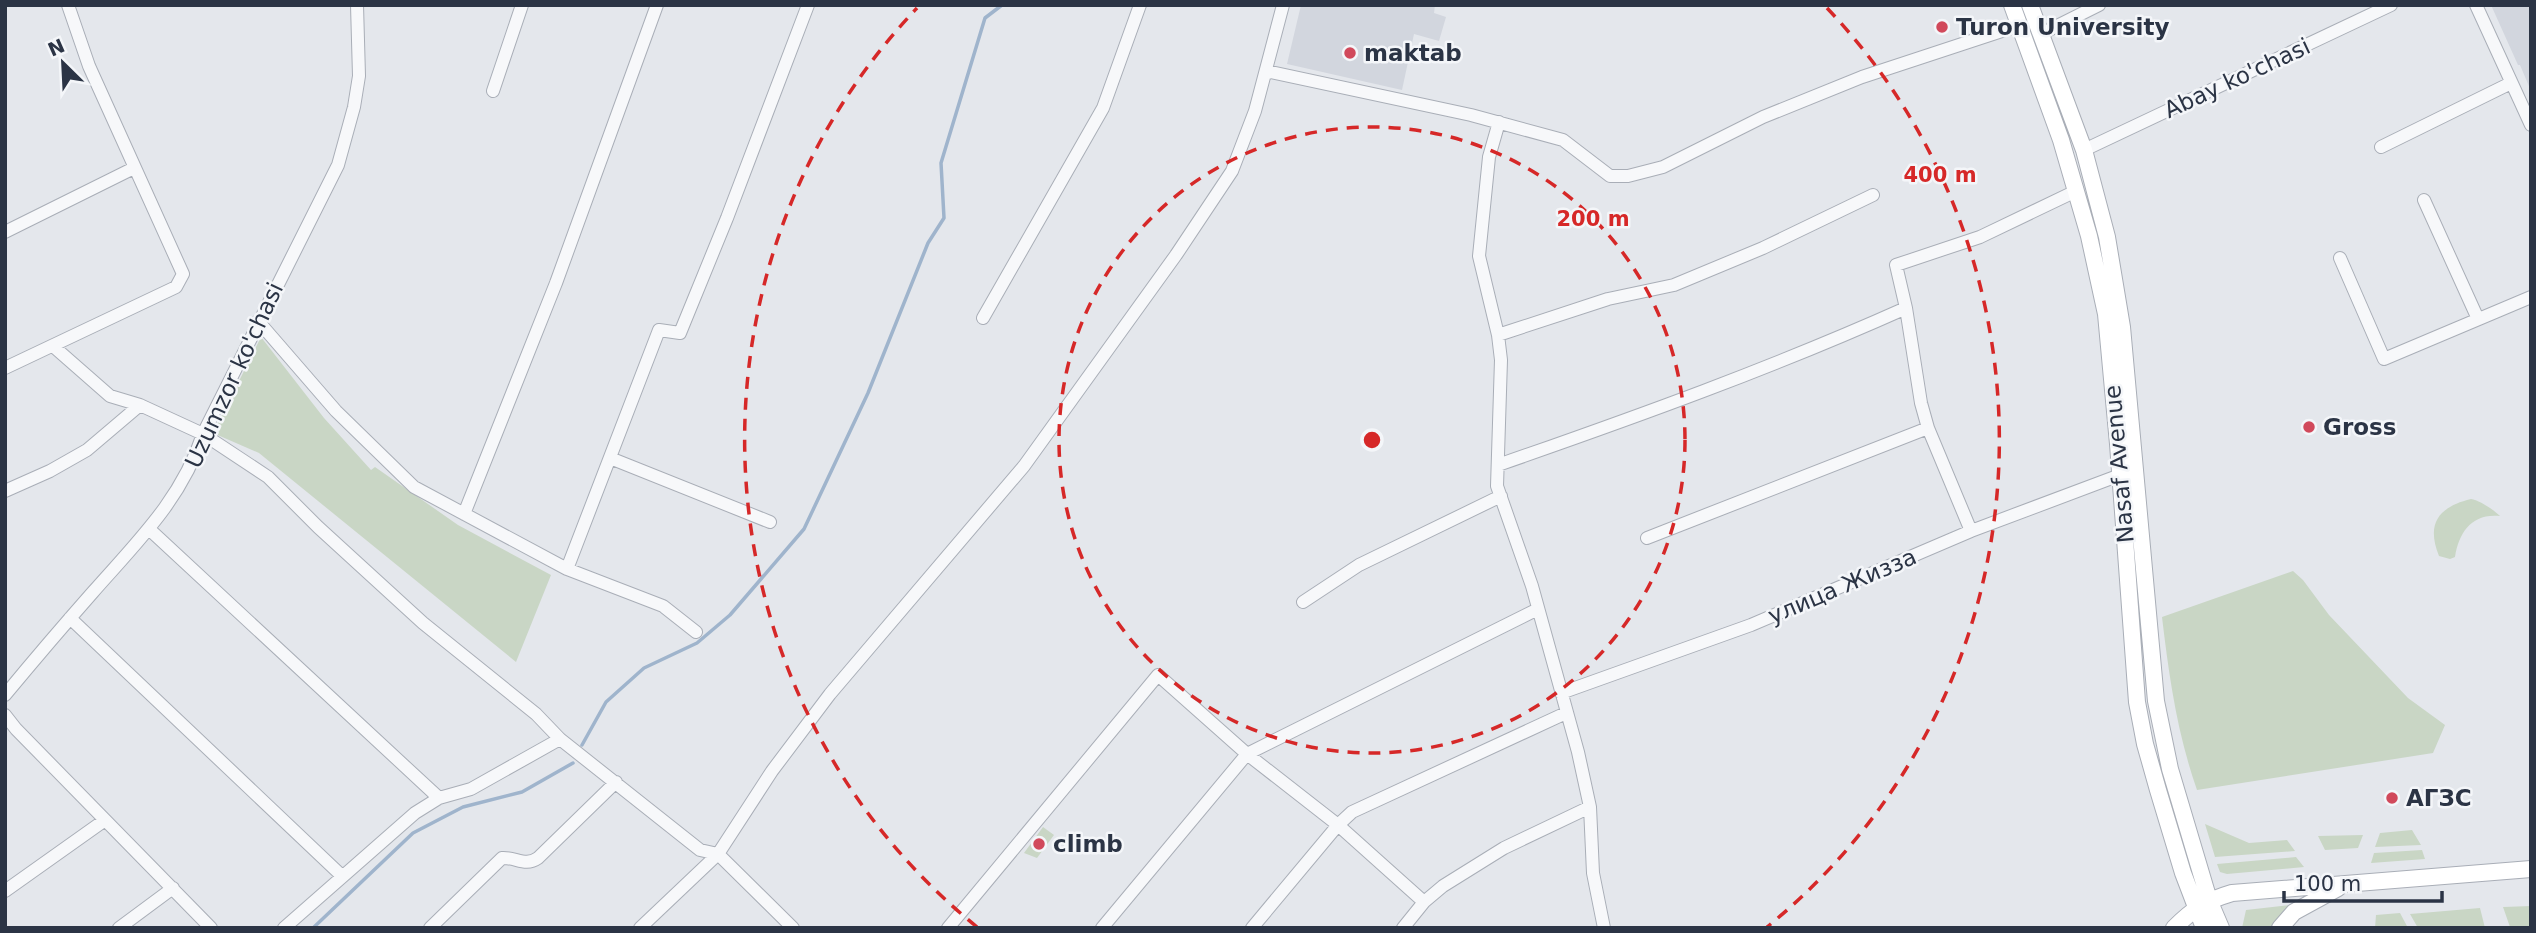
<svg xmlns="http://www.w3.org/2000/svg" width="2536" height="933" viewBox="0 0 2536 933" font-family="'DejaVu Sans',sans-serif">
<rect width="100%" height="100%" fill="#e4e7ec"/>
<path fill="#d2d6de" d="M1301 5H1435L1434 13 1446 17 1439 41 1414 34 1402 90 1287 64Z
M2491 5H2531V91L2520 65H2518Z"/>
<path fill="#c9d6c5" d="M261 337 324 418 371 470 375 467 458 525 551 575 516 662 259 453 213 433Z
M2471 499C2479 500 2494 510 2500 516 2472 513 2459 532 2455 557L2450 559 2439 556C2426 524 2438 507 2471 499Z
M2293 571 2303 580 2329 615 2408 698 2445 725 2433 753 2197 790C2177 733 2169 676 2162 617Z
M2205 824 2249 843 2287 840 2295 851 2215 857Z
M1043 827 1054 835 1037 858 1024 853Z
M2412 830 2421 845 2375 847 2380 833Z
M2363 835 2358 848 2325 850 2318 836Z
M2422 850 2425 859 2371 863 2374 853Z
M2296 857 2304 867 2227 874 2220 872 2217 864Z
M2299 904 2275 928H2242L2246 910Z
M2531 906V928L2510 927 2503 907Z
M2480 908 2485 928H2418L2410 914Z
M2400 913 2408 928H2375L2376 915Z"/>
<g fill="none" stroke-linecap="round" stroke-linejoin="round">
<path stroke="#9fb4cc" stroke-width="3.5" d="M582 745 606 702 644 668 697 643 730 615 804 529 868 393 928 243 944 218 941 163 985 18 1002 5
M313 928 413 833 463 807 522 792 573 763"/>
<defs>
<path id="street" d="M2476 5 2531 125
M2041 34 2099 5
M1266 71 1471 115 1563 140 1610 176H1628L1663 167 1763 117 1862 77 2020 25
M493 91 522 5
M1499 122 1489 157 1479 256 1498 335 1501 360 1497 486 1532 586 1578 752 1590 807 1593 873 1604 928
M2381 147 2511 83
M2084 150 2391 5
M2424 200 2478 319
M5 232 134 168
M2340 258 2384 359 2531 297
M983 318 1103 108 1140 5
M258 321 336 411 414 487 567 569 663 606 696 632
M1498 335 1608 299 1674 285 1763 248 1873 195
M53 346 110 396 140 405 203 434 268 477 318 527 423 623 536 714 560 739 700 850 718 854 793 928
M5 368 176 287 183 274 89 66 68 5
M610 458 770 522
M1498 465C1636 417 1772 368 1906 308
M5 491 50 471 87 450 140 405
M464 514 556 283 657 5
M149 529 439 798
M1971 531 1928 428 1921 403 1906 308 1896 265 1980 237 2076 191
M1647 538 1928 428
M567 569 659 330 680 333 727 218 808 5
M1303 602 1359 565 1501 496
M70 618 342 876
M1561 693 1751 625 1971 531 2120 475
M5 695C34 660 63 626 93 592 137 542 182 499 203 434L338 165 354 107 359 76 357 5
M5 715 16 729 211 928
M5 891 105 820
M119 928 173 888
M284 928 415 813 439 798 471 789 560 739
M430 928 502 858C516 857 525 867 538 858L616 782
M640 928 718 854 772 771 830 694 1024 466 1176 255 1232 171 1255 111 1283 5
M948 928 1158 675 1247 754 1338 825 1424 902
M1102 928 1247 754 1538 609
M1252 928 1338 825 1352 812 1566 713
M1403 928 1424 902 1443 886 1504 848 1590 807"/>
<path id="secondary" d="M2012 5 2061 140 2089 236 2106 314 2118 444 2137 702 2145 744 2158 790 2183 873 2204 928
M2030 5 2084 150 2107 237 2122 327 2156 701 2170 769 2209 900 2221 928
M2174 928C2193 909 2205 901 2232 893L2531 869
M2280 928 2294 912 2338 888"/>
</defs>
<use href="#street" stroke="#a9aeb7" stroke-width="14"/>
<use href="#secondary" stroke="#a9aeb7" stroke-width="18"/>
<use href="#street" stroke="#f7f8fa" stroke-width="12"/>
<use href="#secondary" stroke="#fff" stroke-width="16"/>
</g>
<g fill="none" stroke="#d62828" stroke-width="3.5" stroke-dasharray="12 9">
<circle cx="1372" cy="440" r="313"/>
<path d="M977 927A627 627 0 0 1 917 8M1827 8A627 627 0 0 1 1767 927"/>
</g>
<g fill="#d1495b" stroke="#f4f6f9" stroke-width="2.5">
<circle cx="1942" cy="27" r="7"/>
<circle cx="1350" cy="53" r="7"/>
<circle cx="2309" cy="427" r="7"/>
<circle cx="2392" cy="798" r="7"/>
<circle cx="1039" cy="844" r="7"/>
</g>
<g text-anchor="middle" dominant-baseline="central" stroke-width="5" stroke-linejoin="round" paint-order="stroke">
<g font-size="23" font-weight="bold" fill="#2b3445" stroke="#f4f6f9" text-anchor="start">
<text x="1956" y="27">Turon University</text>
<text x="1364" y="53">maktab</text>
<text x="2323" y="427">Gross</text>
<text x="2406" y="798">АГЗС</text>
<text x="1053" y="844">climb</text>
</g>
<g font-size="23" fill="#2b3445" stroke="#f4f6f9">
<text transform="translate(2237 78) rotate(-25)">Abay ko'chasi</text>
<text transform="translate(234 375) rotate(-65)">Uzumzor ko'chasi</text>
<text transform="translate(2119 464) rotate(-95)">Nasaf Avenue</text>
<text transform="translate(1842 586) rotate(-23)">улица Жизза</text>
</g>
</g>
<circle cx="1372" cy="440" r="10" fill="#d62828" stroke="#f4f6f9" stroke-width="3.5"/>
<g font-size="21" text-anchor="middle" font-weight="bold" fill="#d62828" stroke="#f4f6f9" stroke-width="5" stroke-linejoin="round" paint-order="stroke">
<text x="1940" y="182">400 m</text>
<text x="1593" y="226">200 m</text>
</g>
<rect width="2536" height="933" fill="none" stroke="#2b3445" stroke-width="14"/>
<g transform="translate(63 63) rotate(336)" stroke="#f4f6f9" stroke-width="5" paint-order="stroke">
<path d="M0-5L12 26L0 18L-12 26Z" fill="#2b3445"/>
<text y="-10" font-size="19" font-weight="bold" text-anchor="middle" fill="#2b3445">N</text>
</g>
<path d="M2284 891v10h158v-10" fill="none" stroke="#2b3445" stroke-width="3.5"/>
<text x="2294" y="891" font-size="21" fill="#2b3445" stroke="#f4f6f9" stroke-width="5" paint-order="stroke">100 m</text>
</svg>
